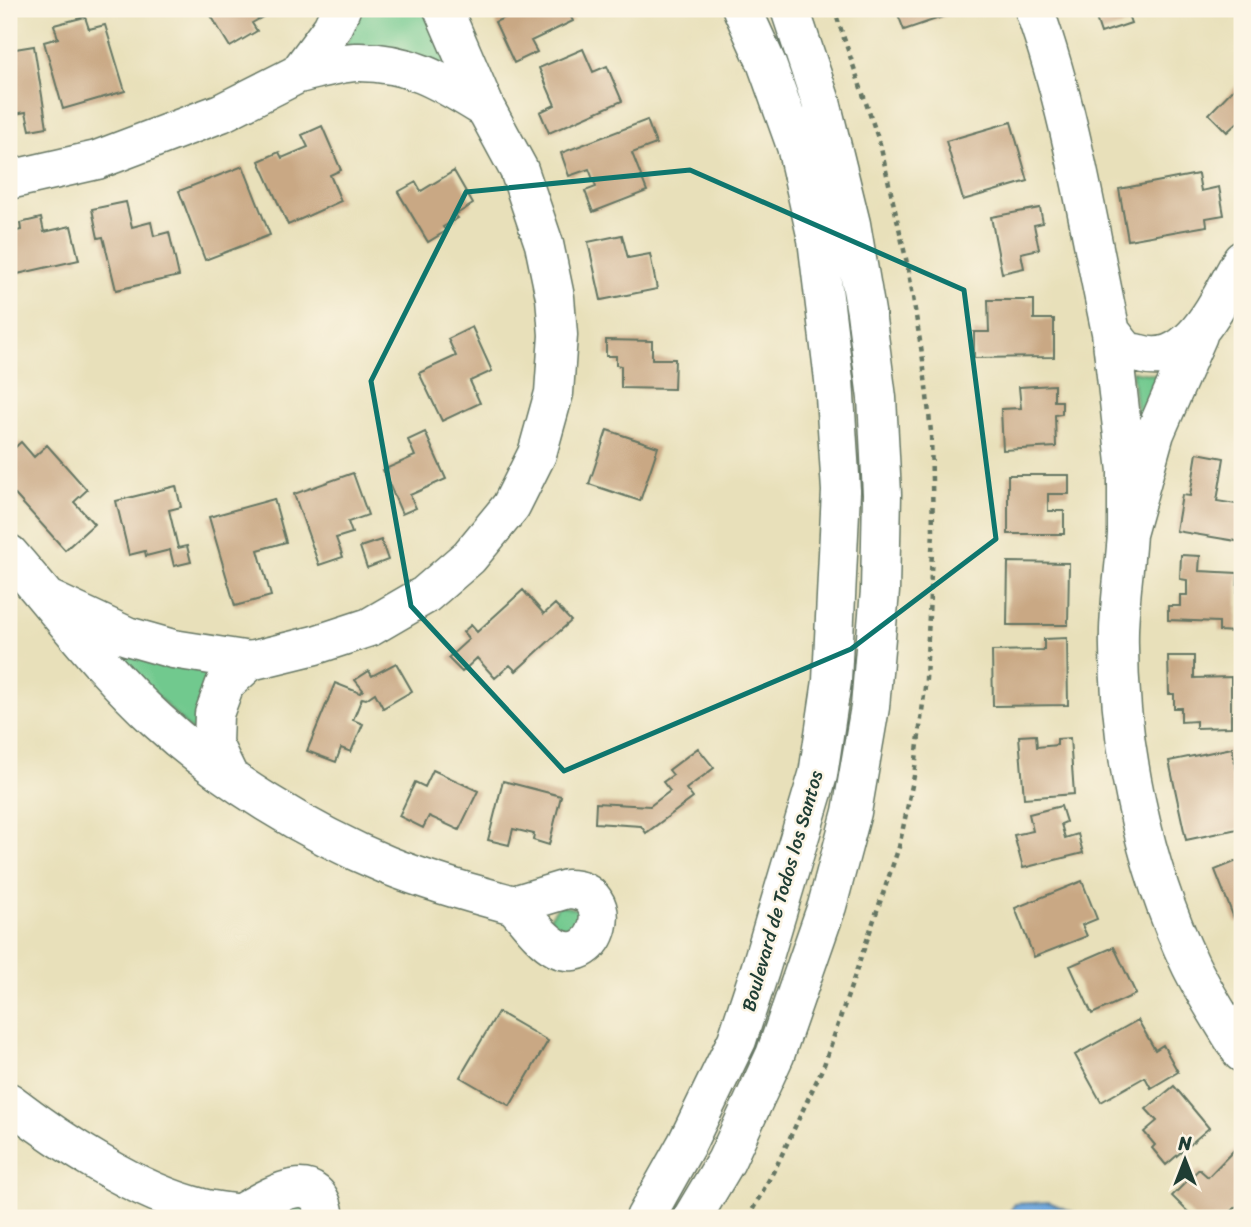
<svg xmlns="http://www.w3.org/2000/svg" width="1251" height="1227" viewBox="0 0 1251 1227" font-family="Sriracha,sans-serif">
<rect width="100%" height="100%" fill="#fcf5e5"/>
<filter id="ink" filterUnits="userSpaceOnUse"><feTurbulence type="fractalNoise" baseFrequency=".0143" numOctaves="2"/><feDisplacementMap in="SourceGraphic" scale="14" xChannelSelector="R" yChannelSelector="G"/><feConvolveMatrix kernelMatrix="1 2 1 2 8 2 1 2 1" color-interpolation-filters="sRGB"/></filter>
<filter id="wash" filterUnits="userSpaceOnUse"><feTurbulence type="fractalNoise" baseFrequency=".00686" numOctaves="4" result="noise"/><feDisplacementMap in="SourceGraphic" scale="28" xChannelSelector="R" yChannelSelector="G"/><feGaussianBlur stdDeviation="1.57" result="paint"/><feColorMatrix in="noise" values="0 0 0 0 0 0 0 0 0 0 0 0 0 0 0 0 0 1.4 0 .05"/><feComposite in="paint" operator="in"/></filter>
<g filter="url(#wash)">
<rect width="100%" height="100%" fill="#e8e0ba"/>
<path fill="#71c98e" stroke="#488361" stroke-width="2" d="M361 9H433L460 64 443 70 343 52Z
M1132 371 1167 377 1140 442Z
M133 653 212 671 201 733 191 731 121 659Z
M559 905 588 912 566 944 549 919Z
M297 1201 315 1218H274V1214Z"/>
<path fill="#6ca4db" stroke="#467088" stroke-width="2" d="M1049 1202 1087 1218H1005L1015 1204Z"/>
<g id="blocks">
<path fill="#c9a884" d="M207 9H277L252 23 257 31 230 47Z
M516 9H567L573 21 531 41 537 52 514 63 495 22 517 12Z
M896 9H966L904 30Z
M1093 9H1126L1131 23 1101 33Z
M85 17 89 29 105 25 125 91 63 109 44 42 58 38 54 25Z
M34 46 47 127 30 130 26 112 9 115V50Z
M583 49 593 72 607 66 622 101 549 133 540 112 555 105 539 68Z
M1242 80V128L1237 123 1227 132 1209 114Z
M647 120 656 144 632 153 647 191 593 212 585 191 596 187 589 169 569 176 561 153Z
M1011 122 1028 181 963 200 946 141Z
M322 126 341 170 330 175 341 201 288 225 259 161 279 152 282 158 308 147 302 135Z
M243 166 270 235 205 260 179 191Z
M454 171 473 204 455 215 458 218 443 227 446 231 428 242 398 192 416 182 421 191Z
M1198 174 1201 191 1219 187 1224 215 1206 218 1207 226 1128 240 1119 189Z
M126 202 132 227 151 222 154 236 169 232 179 276 116 290 103 237 98 238 92 209Z
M1040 208 1043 223 1034 225 1039 249 1021 253 1024 268 1002 273 991 217Z
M41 218 44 232 71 226 79 260 13 275 9 259V233L21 230 20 223Z
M622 235 628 258 650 254 657 289 601 300 588 242Z
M988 300H1034V319H1054V357L974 358V332H989Z
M472 327 492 371 470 381 480 403 442 421 419 373 456 356 448 339Z
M606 340 652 341V359H675L674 389 621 388V366L616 365V356H606Z
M1054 385V401H1062V414L1055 415 1056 447 1003 450 1001 409 1021 408 1019 387Z
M607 430 658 447 640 501 589 484Z
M425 432 446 479 410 495 416 508 402 514 383 470 415 456 408 440Z
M21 442 34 457 47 445 87 490 74 502 94 524 65 550 9 488V453Z
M1197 453 1224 458 1217 501 1242 505V542L1176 531 1182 495 1190 496Z
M353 473 368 515 348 522 352 533 336 538 343 557 319 565 294 494Z
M1008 475H1069V494H1048V511H1064V534H1008Z
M176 486 181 507 169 510 178 548 187 546 191 562 174 566 170 550 146 556 145 551 129 555 116 501Z
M274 499 286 542 258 550 271 596 235 606 209 517Z
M381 540 388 560 367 568 360 547Z
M1181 555 1200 556 1199 571 1238 573 1236 632 1219 631V622L1168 620V606H1180V595H1187V580L1180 579Z
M1008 562 1069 563 1068 625H1007Z
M523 590 544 614 555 604 571 621 516 671 510 665 495 678 477 658 462 672 448 658 469 639 463 632 471 625 477 632Z
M1067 638 1068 705 993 706 992 651 1044 650V639Z
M1168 656H1194V678L1231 677V727L1196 728V721L1181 722V708H1174V694H1169Z
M396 663 412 691 383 708 375 693 366 699 362 698 353 720 363 724 351 752 341 748 336 762 307 751 335 683 360 693 363 690 355 680 369 671 372 676Z
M1036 735 1037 747 1057 745V739L1070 738 1074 794 1024 798 1019 736Z
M698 748 714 768 686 789 693 798 646 833 641 826 595 823 596 803 650 806 670 791 663 782 673 775 669 770Z
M1232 748 1242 795V828L1186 840 1169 761Z
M433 770 478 791 459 830 429 816 423 828 399 816 415 782 425 787Z
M503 781 561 796 549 845 533 840 534 834 513 829 509 845 488 840Z
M1061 806 1066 822 1061 824 1065 838 1078 834 1083 853 1023 868 1014 835 1033 831 1029 814Z
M1242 859V920L1236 923 1215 870Z
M1082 881 1097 919 1082 925 1087 936 1034 957 1015 908Z
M1114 947 1136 994 1092 1014 1070 966Z
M498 1012 548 1041 510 1106 460 1077Z
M1138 1020 1155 1050 1163 1045 1178 1072 1151 1088 1145 1077 1101 1102 1075 1055Z
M1174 1086 1209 1128 1166 1165 1152 1148 1155 1145 1144 1132 1157 1121 1146 1109Z
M1237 1147 1242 1152V1201L1225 1218H1194L1172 1196 1199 1169 1208 1177Z"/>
</g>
</g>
<g filter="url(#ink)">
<use href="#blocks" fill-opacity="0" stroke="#657663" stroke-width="2"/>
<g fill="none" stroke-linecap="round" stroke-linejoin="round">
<defs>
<path id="minor" d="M1034 9C1071 112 1088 224 1111 332 1116 337 1120 344 1125 349 1129 352 1135 353 1140 354 1192 370 1220 296 1242 260
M298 74C316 70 337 63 356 62 410 61 442 82 486 109
M9 180 97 160 221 113 298 74 332 28 341 9
M1111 332 1127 471V534L1155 433 1198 335
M1127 534C1125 565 1120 598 1119 630 1117 740 1143 866 1191 966 1206 996 1225 1025 1242 1053
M9 554C58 610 103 671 158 721 220 778 309 833 387 865 429 882 471 893 514 905
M48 599 127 636 173 649 250 661 315 645 370 627 425 595 469 557 511 506 537 454 554 393 558 335 555 297 544 244 519 170 486 109 443 9
M229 777 213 744 214 714 225 684 250 661
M567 889C621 889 598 968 557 948 540 939 527 919 514 905Z
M9 1102C60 1141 138 1193 202 1208 214 1211 227 1212 239 1214
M244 1218 239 1214C266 1199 319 1162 325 1218
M645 1218 687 1143 737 1040 760 970 818 775 832 681 841 491 834 380 817 239 796 146 766 62 742 9
M692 1218 726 1161 775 1055 827 906 852 812 870 707 880 591 882 494 877 398 866 312 851 224 821 102 790 9"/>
</defs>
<use href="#minor" stroke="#657663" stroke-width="41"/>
<path stroke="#657663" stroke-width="4.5" stroke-dasharray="5 5" stroke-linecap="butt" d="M748 1218 777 1165 824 1065 899 847 914 776 926 679 933 530 931 432 923 360 909 272 880 144 834 9"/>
<use href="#minor" stroke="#fff" stroke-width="38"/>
</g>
</g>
<path fill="none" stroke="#0f766e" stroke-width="5" stroke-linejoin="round" d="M690 170 964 290 996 539 851 649 564 771 411 606 371 381 466 192Z"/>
<g text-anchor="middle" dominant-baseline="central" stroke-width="5" stroke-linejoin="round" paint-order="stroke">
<g font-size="19" fill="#1f3d34" stroke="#fcf5e5">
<text transform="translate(782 891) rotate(-74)">Boulevard de Todos los Santos</text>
</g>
</g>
<rect width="1251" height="1227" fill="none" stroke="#fcf5e5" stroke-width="35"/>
<g transform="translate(1185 1160)" stroke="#fcf5e5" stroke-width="5" paint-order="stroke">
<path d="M0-5L12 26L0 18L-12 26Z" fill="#1f3d34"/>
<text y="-10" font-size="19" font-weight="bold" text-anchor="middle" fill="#1f3d34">N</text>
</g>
</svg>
